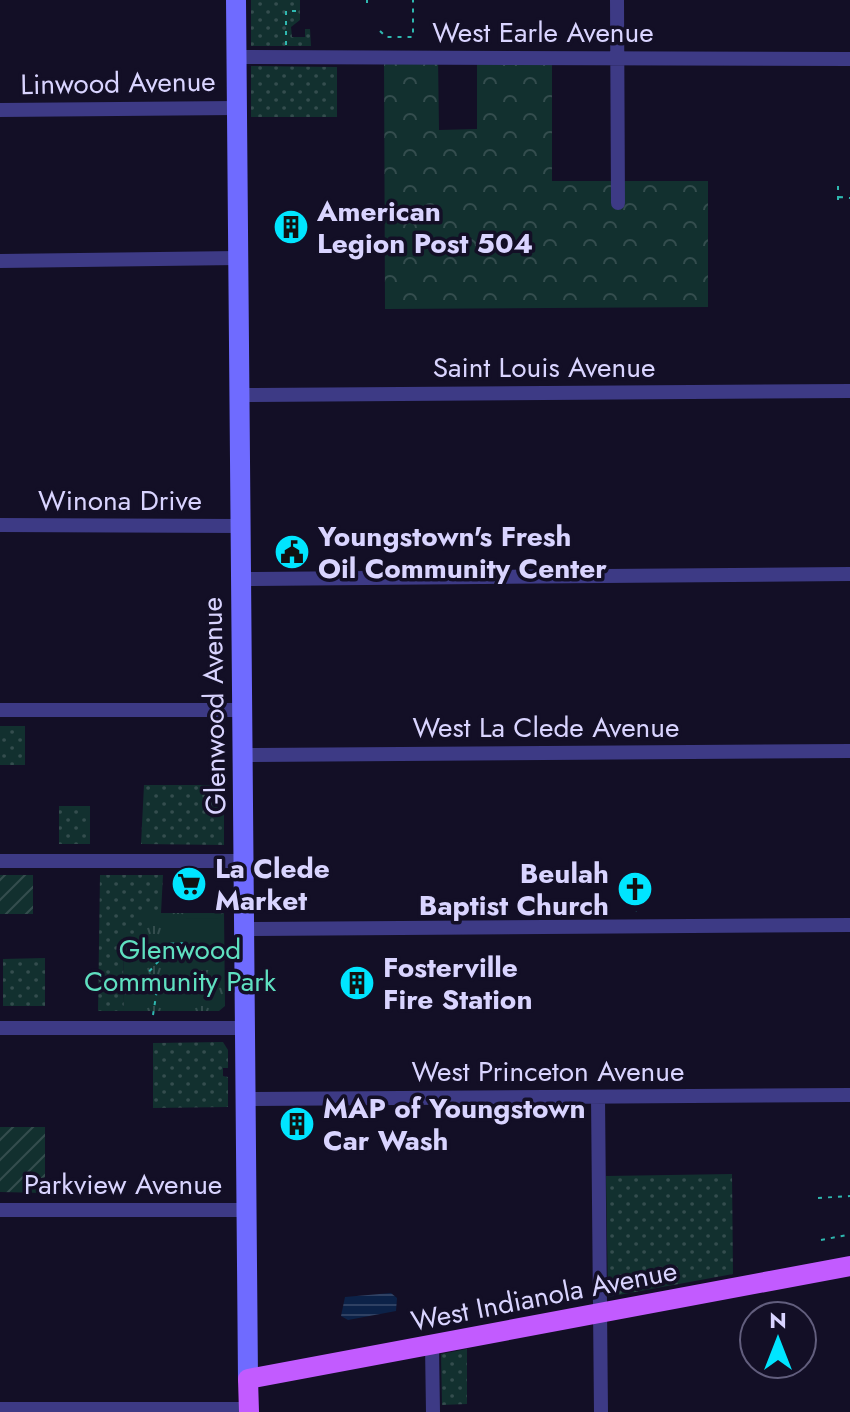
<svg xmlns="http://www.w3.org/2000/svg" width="850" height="1412" viewBox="0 0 850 1412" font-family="Jost,sans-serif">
<defs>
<pattern id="grass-dots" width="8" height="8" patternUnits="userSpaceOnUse" patternTransform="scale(2)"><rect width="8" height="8" fill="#12302f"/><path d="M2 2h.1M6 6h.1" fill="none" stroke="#344d4e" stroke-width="1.8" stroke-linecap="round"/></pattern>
<pattern id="forest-crowns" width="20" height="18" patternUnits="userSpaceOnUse" patternTransform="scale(2)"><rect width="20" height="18" fill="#12302f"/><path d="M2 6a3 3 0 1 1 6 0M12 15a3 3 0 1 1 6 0" fill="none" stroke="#344d4e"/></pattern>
<pattern id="park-tufts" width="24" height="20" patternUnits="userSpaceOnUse" patternTransform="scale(2)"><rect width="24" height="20" fill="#12302f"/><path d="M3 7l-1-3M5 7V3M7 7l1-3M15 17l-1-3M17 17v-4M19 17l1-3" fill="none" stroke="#344d4e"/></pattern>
<pattern id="garden-furrows" width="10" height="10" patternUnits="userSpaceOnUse" patternTransform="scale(2)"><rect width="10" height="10" fill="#12302f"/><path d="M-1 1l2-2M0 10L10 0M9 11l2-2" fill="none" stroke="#344d4e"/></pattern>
<pattern id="water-rules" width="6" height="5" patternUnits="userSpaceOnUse" patternTransform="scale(2)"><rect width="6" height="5" fill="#0c2248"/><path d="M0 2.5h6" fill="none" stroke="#2f4163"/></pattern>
</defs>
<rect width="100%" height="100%" fill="#130f26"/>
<path fill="url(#grass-dots)" d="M251 0H300V20L291 27 292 37H305V29H310L311 46H251Z
M251 66 337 67V117H251Z
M0 726H25V765H0Z
M144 785H224V845L141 844Z
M59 806H90V844H59Z
M100 875H163L161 913 145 914V935H123L124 1011H98Z
M45 958V1006H3V959Z
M223 1042 228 1050V1068H223V1076L228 1077V1107L153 1108V1043Z
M732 1174 733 1274 608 1297 606 1176Z
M467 1349V1404L442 1405 441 1354Z"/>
<path fill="url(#forest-crowns)" d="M384 57H438L439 130 477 129V57L552 58V181H708V307L385 309Z"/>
<path fill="url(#park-tufts)" d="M145 913H224L225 1006 219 1011H124L123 935H145Z"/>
<path fill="url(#garden-furrows)" d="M0 875H33V914H0Z
M0 1127H45V1193L0 1192Z"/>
<path fill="#12302f" d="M218 918V970H186V919Z"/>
<path fill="url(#water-rules)" d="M391 1293 397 1298 396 1311 348 1320 341 1316 345 1297Z"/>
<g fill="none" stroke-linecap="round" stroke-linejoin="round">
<path stroke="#2fb8b0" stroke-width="2" stroke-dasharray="4 6" stroke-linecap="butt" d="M367 0V3
M380 31 386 37H413V0
M286 45V11H300
M838 186V200
M839 197 850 198
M635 902 636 912
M153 1015 158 983 147 974 163 956V944L186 943
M818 1198 850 1196
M821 1240 847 1235"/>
<path stroke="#3d3a85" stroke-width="14" d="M617 0 618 203
M236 57 850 59
M0 110 236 108
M0 261 238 258
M239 395 850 391
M0 525 239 526
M241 579 850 574
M0 710H242
M242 755 850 751
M0 861H243
M244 929 850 925
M0 1028H245
M598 1097 601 1412
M246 1099 850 1095
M0 1210H246
M432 1345 433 1412
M0 1409H249"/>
<path stroke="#6f6bff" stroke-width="20" d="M236 0 248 1379"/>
<path stroke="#c25bff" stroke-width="20" d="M249 1412 248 1379 850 1266"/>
</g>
<defs>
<symbol id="building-disc" viewBox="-11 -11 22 22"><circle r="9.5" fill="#00e5ff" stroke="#130f26"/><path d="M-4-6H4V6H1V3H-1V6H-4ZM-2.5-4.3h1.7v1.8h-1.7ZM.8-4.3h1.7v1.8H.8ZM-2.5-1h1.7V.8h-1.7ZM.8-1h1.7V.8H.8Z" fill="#111"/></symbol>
<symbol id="civic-disc" viewBox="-11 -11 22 22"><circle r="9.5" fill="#00e5ff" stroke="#130f26"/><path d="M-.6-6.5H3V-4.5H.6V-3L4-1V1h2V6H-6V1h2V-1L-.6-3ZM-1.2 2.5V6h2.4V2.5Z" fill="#111"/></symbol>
<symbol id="supermarket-disc" viewBox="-11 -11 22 22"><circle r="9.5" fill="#00e5ff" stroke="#130f26"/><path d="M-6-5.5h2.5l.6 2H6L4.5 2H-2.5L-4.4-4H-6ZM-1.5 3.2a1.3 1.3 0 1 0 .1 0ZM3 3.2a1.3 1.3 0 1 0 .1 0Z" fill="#111"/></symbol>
<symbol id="church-disc" viewBox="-11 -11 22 22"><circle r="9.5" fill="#00e5ff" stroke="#130f26"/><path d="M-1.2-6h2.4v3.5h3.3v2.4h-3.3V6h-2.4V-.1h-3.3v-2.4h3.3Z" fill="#111"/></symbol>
</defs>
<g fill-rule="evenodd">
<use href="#building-disc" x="271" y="207" width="40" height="40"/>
<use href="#civic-disc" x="272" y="532" width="40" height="40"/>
<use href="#supermarket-disc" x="169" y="864" width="40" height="40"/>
<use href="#church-disc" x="615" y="869" width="40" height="40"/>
<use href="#building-disc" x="337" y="963" width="40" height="40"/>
<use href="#building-disc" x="277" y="1104" width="40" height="40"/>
</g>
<g text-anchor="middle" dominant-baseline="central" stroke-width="7" stroke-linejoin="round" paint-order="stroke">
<g font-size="28" fill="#d9d4ff" stroke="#130f26">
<text x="543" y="32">West Earle Avenue</text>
<text transform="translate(118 83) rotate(-1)">Linwood Avenue</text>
<text x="544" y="367">Saint Louis Avenue</text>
<text x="120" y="500">Winona Drive</text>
<text transform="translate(214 706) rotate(-91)">Glenwood Avenue</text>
<text x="546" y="727">West La Clede Avenue</text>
<text x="548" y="1071">West Princeton Avenue</text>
<text x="123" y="1184">Parkview Avenue</text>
<text transform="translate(544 1296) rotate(-11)">West Indianola Avenue</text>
</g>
<g font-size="28" font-weight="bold" fill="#d9d4ff" stroke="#130f26" text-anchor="start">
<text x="317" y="211">American<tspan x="317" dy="32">Legion Post 504</tspan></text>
<text x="318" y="536">Youngstown's Fresh<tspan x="318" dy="32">Oil Community Center</tspan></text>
<text x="215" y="868">La Clede<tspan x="215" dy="32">Market</tspan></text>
<text x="609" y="873" text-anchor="end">Beulah<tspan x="609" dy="32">Baptist Church</tspan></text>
<text x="383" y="967">Fosterville<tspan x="383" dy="32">Fire Station</tspan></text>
<text x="323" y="1108">MAP of Youngstown<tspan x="323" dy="32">Car Wash</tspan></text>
</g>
<g font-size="28" fill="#5fe0c0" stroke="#130f26">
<text x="180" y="949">Glenwood<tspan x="180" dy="32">Community Park</tspan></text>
</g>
</g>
<g transform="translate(778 1340)"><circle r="38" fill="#130f26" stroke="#625e7d" stroke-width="2"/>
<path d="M0-6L14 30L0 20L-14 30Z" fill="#00e5ff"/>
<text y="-12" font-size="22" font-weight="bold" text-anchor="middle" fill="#d9d4ff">N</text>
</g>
</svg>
